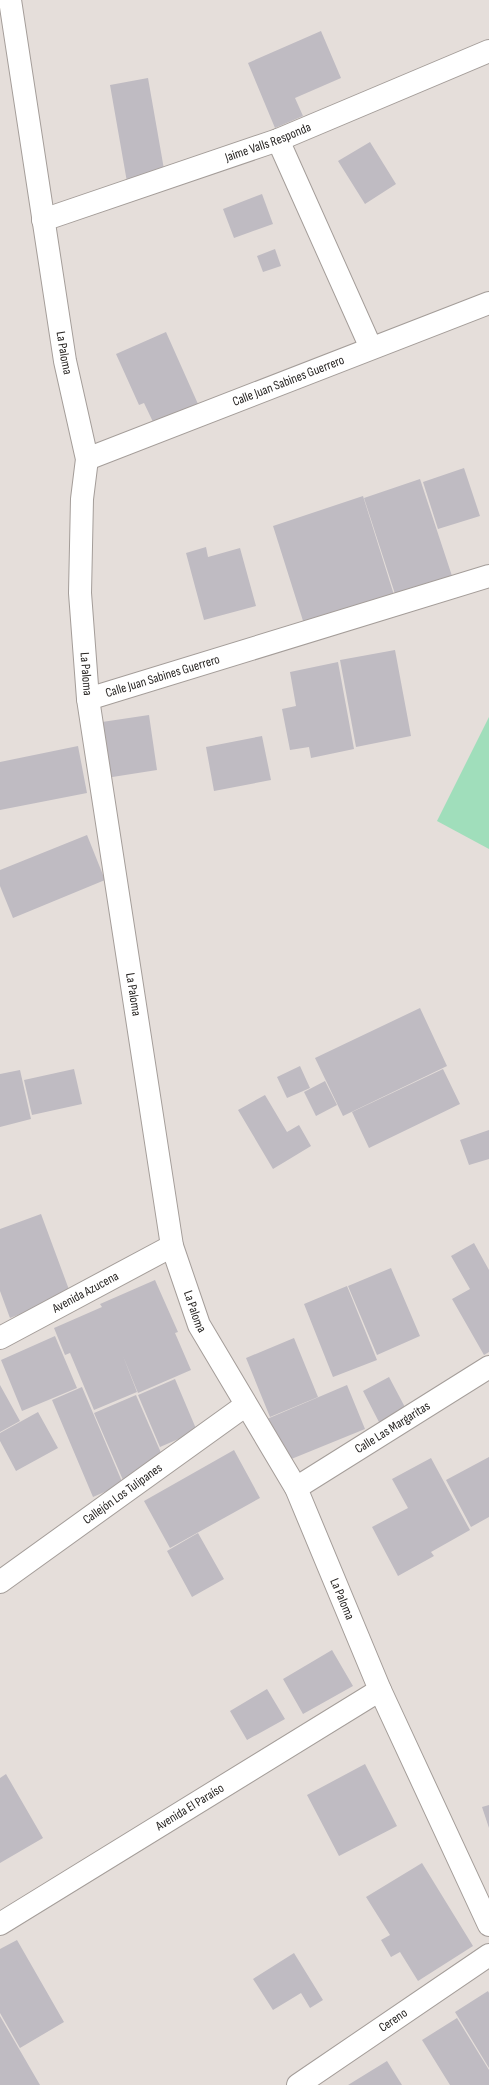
<svg xmlns="http://www.w3.org/2000/svg" width="489" height="2085" viewBox="0 0 489 2085" font-family="'Sofia Sans Condensed',sans-serif">
<rect width="100%" height="100%" fill="#e5deda"/>
<path fill="#a0debb" d="M489 717V849L437 821Z"/>
<path fill="#bfbbc2" d="M321 31 341 78 295 98 303 116 275 128 248 63Z
M148 78 165 175 127 182 110 85Z
M370 142 396 184 365 204 338 161Z
M262 194 273 224 234 238 223 209Z
M275 249 281 266 263 272 257 256Z
M166 332 198 404 154 424 144 403 139 405 116 354Z
M464 468 480 516 438 529 423 482Z
M420 479 453 579 396 597 364 498Z
M363 496 394 595 304 624 273 526Z
M206 547 208 557 240 548 256 606 204 620 186 553Z
M395 650 411 736 356 747 340 660Z
M338 662 354 749 311 758 309 747 290 750 282 709 296 706 290 672Z
M149 715 157 770 106 778 102 722Z
M262 736 271 780 214 791 206 747Z
M78 746 87 793 0 810V762Z
M87 835 105 880 13 918 0 886V870Z
M420 1008 447 1066 343 1116 315 1058Z
M300 1066 310 1088 287 1098 277 1077Z
M74 1069 82 1104 32 1115 24 1080Z
M443 1069 460 1104 369 1148 352 1112Z
M20 1070 31 1119 0 1127V1074Z
M325 1081 337 1105 316 1116 304 1092Z
M265 1095 287 1132 299 1125 311 1146 273 1169 238 1110Z
M489 1130V1159L469 1165 460 1140Z
M41 1214 71 1295 10 1318 0 1291V1229Z
M474 1243 489 1270V1352L484 1355 452 1299 470 1289 451 1256Z
M391 1268 420 1336 377 1355 348 1286Z
M155 1280 178 1332 175 1333 191 1370 138 1393 123 1356 137 1392 94 1410 70 1353 65 1355 54 1328 102 1307 100 1304Z
M347 1286 377 1360 333 1377 304 1304Z
M55 1336 77 1388 22 1411 1 1360Z
M294 1338 318 1397 270 1417 246 1358Z
M389 1377 407 1411 380 1424 363 1391Z
M175 1379 197 1431 160 1447 138 1395Z
M0 1385 20 1421 0 1432Z
M347 1385 365 1429 284 1462 267 1419Z
M82 1387 123 1484 93 1497 52 1400Z
M136 1395 165 1462 123 1480 94 1413Z
M38 1412 58 1448 16 1471 0 1441V1433Z
M234 1450 260 1498 170 1548 144 1501Z
M489 1457V1517L471 1527 446 1480Z
M431 1458 470 1530 431 1552 434 1556 398 1576 372 1527 408 1508 392 1479Z
M198 1533 224 1579 192 1597 167 1551Z
M332 1650 353 1686 303 1714 283 1679Z
M267 1689 285 1719 247 1740 230 1711Z
M365 1764 397 1826 339 1856 307 1795Z
M6 1774 43 1838 0 1863V1778Z
M489 1805V1828L482 1807Z
M422 1863 473 1946 418 1981 400 1952 391 1957 381 1940 390 1935 366 1897Z
M17 1940 64 2022 20 2048 0 2013V1949Z
M294 1953 323 2000 310 2008 301 1993 273 2010 253 1979Z
M488 1991 489 1993V2068L455 2012Z
M0 2016 40 2085H0Z
M457 2018 489 2070V2085H450L422 2040Z
M387 2061 402 2085H348Z"/>
<g fill="none" stroke-linecap="round" stroke-linejoin="round">
<defs>
<g id="minor">
<path id="s1" d="M10 0 65 361 87 459 82 499 80 593 88 699 172 1246 199 1325 296 1488 380 1690 489 1925"/>
<path d="M278 140 371 348"/>
<path id="s2" d="M43 220 278 140 489 51"/>
<path id="s3" d="M87 459 489 303"/>
<path id="s4" d="M88 699 489 576"/>
<path id="s5" d="M0 1338 172 1246"/>
<path id="s6" d="M296 1488 489 1367"/>
<path id="s7" d="M0 1582 246 1405"/>
<path id="s8" d="M0 1924 380 1690"/>
<path id="s9" d="M298 2085 489 1955"/>
</g>
</defs>
<use href="#minor" stroke="#a49d99" stroke-width="24"/>
<use href="#minor" stroke="#fff" stroke-width="22"/>
</g>
<g text-anchor="middle" dominant-baseline="central" stroke-width="4" stroke-linejoin="round" paint-order="stroke">
<g font-size="13" fill="#292624" stroke="#fff">
<text stroke="none"><textPath href="#s2" startOffset="238">Jaime Valls Responda</textPath></text>
<text stroke="none"><textPath href="#s1" startOffset="357">La Paloma</textPath></text>
<text stroke="none"><textPath href="#s3" startOffset="216">Calle Juan Sabines Guerrero</textPath></text>
<text stroke="none"><textPath href="#s1" startOffset="681">La Paloma</textPath></text>
<text stroke="none"><textPath href="#s4" startOffset="78">Calle Juan Sabines Guerrero</textPath></text>
<text stroke="none"><textPath href="#s1" startOffset="1005">La Paloma</textPath></text>
<text stroke="none"><textPath href="#s5" startOffset="97">Avenida Azucena</textPath></text>
<text stroke="none"><textPath href="#s1" startOffset="1329">La Paloma</textPath></text>
<text stroke="none"><textPath href="#s6" startOffset="114">Calle Las Margaritas</textPath></text>
<text stroke="none"><textPath href="#s7" startOffset="151">Callejón Los Tulipanes</textPath></text>
<text stroke="none"><textPath href="#s1" startOffset="1653">La Paloma</textPath></text>
<text stroke="none"><textPath href="#s8" startOffset="223">Avenida El Paraíso</textPath></text>
<text stroke="none"><textPath href="#s9" startOffset="115">Cereno</textPath></text>
</g>
</g>
</svg>
